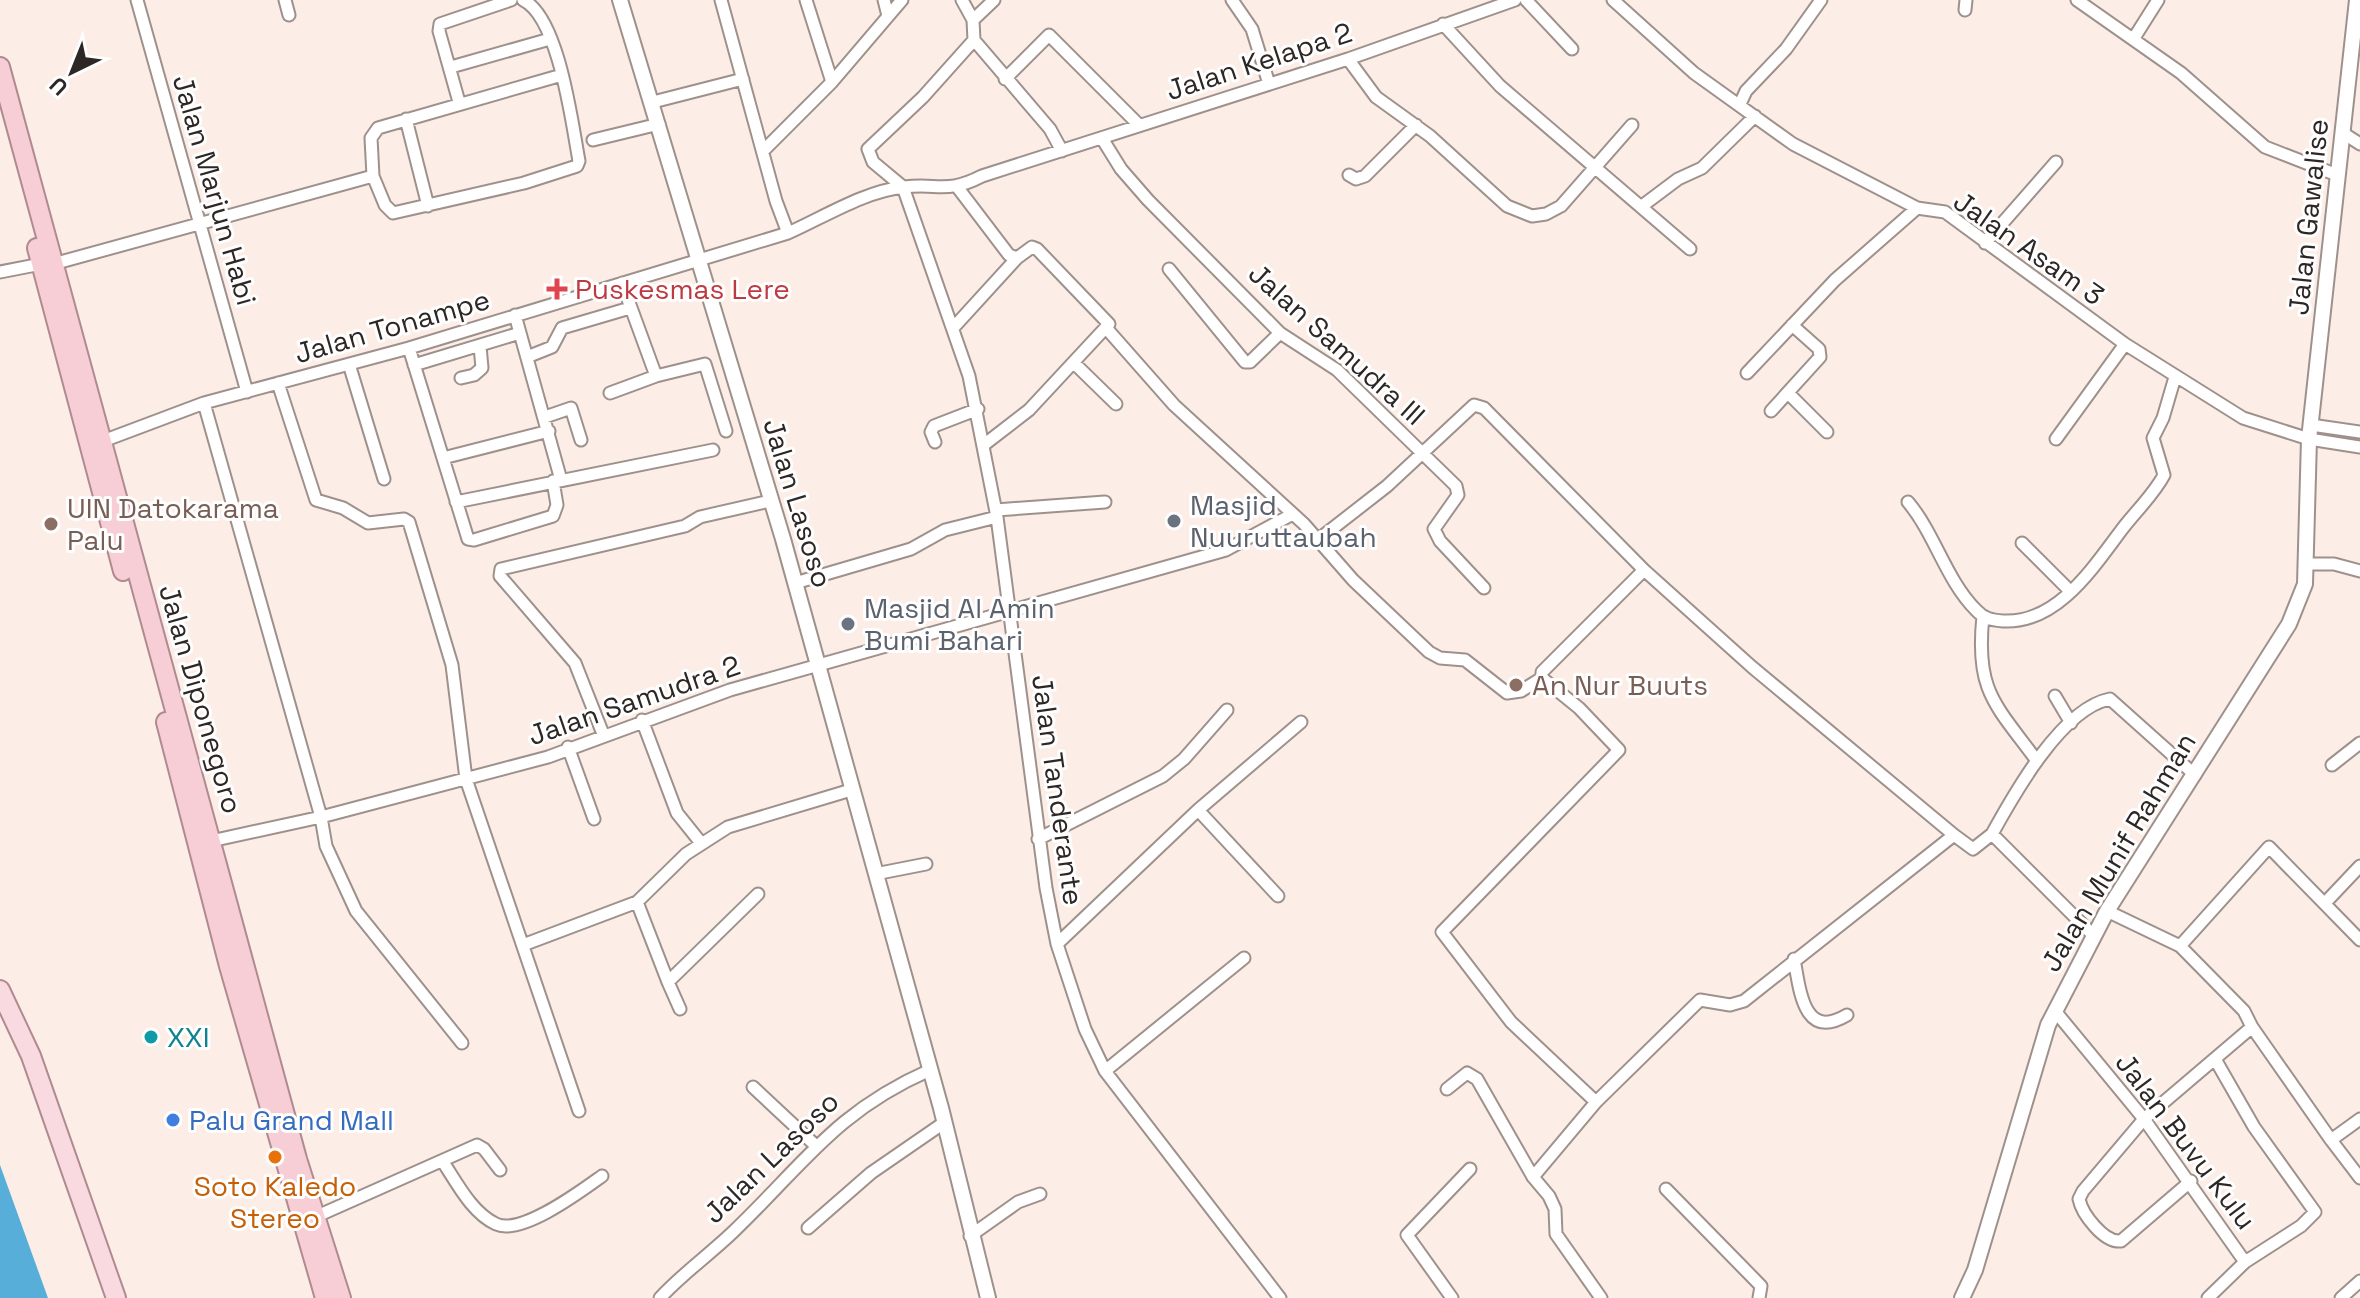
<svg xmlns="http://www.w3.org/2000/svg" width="2360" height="1298" viewBox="0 0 2360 1298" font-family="'Space Grotesk',sans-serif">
<rect width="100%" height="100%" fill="#fcede7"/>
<path fill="#57aed8" d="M0 1165 48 1298H0Z"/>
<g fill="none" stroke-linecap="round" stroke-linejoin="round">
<defs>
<path id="minor" d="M137 0 247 392
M285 0 289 15
M721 0 776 201 788 233C824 217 865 191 904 187 939 183 947 194 982 176L1348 59 1515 0
M806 0 832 82
M884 0 888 16
M962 0 973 20 974 40 1050 129 1062 151
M1232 0 1252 29 1269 84
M1526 0 1572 49
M1613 0 1694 73 1793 144 1917 208 1945 212 2125 344 2243 418 2309 439 2360 447
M2077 0 2181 73 2265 147 2337 175
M1965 10 1966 0
M973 20 994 0
M1443 24 1500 86 1690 249
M2134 38 2158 0
M974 40 923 97 868 149 873 162 903 187 969 376 997 517 1046 888 1057 944 1085 1029 1105 1071 1280 1298
M1348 59 1376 97 1430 136 1507 206 1532 216 1546 214 1561 206 1632 125
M451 67 550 39
M1005 79 1049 35 1139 125
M459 102 439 31 440 24 511 0
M653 102 743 79
M1740 104 1746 91 1786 49 1821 0
M406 119 428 206
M2343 133 2360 144
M593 140 659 124
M1103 140 1121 169 1148 200 1280 333 1337 370 1456 486 1458 495 1434 529 1440 541 1484 588
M764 150 832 82 902 0
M1349 175 1356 179 1365 176 1416 125
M373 176 385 205 393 213 524 183 577 166 579 161C572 124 559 17 523 0
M958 188 1009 255 1017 258 1032 247 1037 249 1109 324 1029 410 985 444
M1642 206 1678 179 1702 168 1755 116
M1985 243 2056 162
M53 264 373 176 371 138 378 128 562 75
M1169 269 1245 362H1250L1280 333
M0 272 41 264
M515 315 561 480
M954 327 1017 258
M1107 329 1174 405 1304 524 1353 580 1429 652 1440 658 1465 660 1507 693 1521 691 1542 678
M409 348 468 539 474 540 553 516 557 505 553 481
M527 357 552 347 562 328 630 308
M1074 363 1116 404
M349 364 384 479
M414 365 520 333
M1747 373 1835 280 1917 208
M656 376 705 364 726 431
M461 378 474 375 482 368 480 346
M278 383 316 500 343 508 368 523 404 519 409 522 452 665 466 779 579 1111
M610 393 656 376 622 283
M1788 393 1827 432
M204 403 321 817 326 846 356 911 462 1043
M1771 411 1820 357 1819 349 1792 325
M545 417 571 408 581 440
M2311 425 2360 432
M2056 439 2125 344
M103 441 204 403 409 348 788 233
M935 442 931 432 934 426 978 409
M443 458 549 431
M456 502 713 450
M1908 502C1935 534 1946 580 1976 610 1984 619 1992 620 2003 621 2058 624 2094 566 2123 528 2137 510 2154 494 2164 475L2153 438 2163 418 2175 377
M996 510 1105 502
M1319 539 1387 486 1474 405 1484 408 1644 570 1752 667 1954 835
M2022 543 2070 591
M2305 564H2334L2360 571
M795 583 911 549 945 530 997 517
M1983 616C1975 691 1995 704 2037 761
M2055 696 2071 723
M642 720 677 813 701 843
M603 734 575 663 500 576 501 569 685 526 700 517 770 501
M568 747 594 819
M2332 765 2360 743
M1198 810 1278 896
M1038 839 1163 776 1184 759 1227 710
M211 841 321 817 548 757 730 690 1226 550 1291 515
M875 874 926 864
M637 902 668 982 758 894
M2325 903 2360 866
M2107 911 2180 946 2244 1011 2252 1027 2144 1119 2083 1191 2079 1199C2082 1214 2104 1243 2121 1241L2191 1181
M2093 935 1992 834C2014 794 2062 708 2110 699L2195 775
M1057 944 1198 810 1301 722
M523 945 637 902 686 854 728 827 851 790
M2180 946 2269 847 2360 940
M1794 959C1800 990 1803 1041 1847 1015
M668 982 680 1009
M2055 1011 2144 1119 2245 1262 2208 1298
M2252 1027 2331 1140 2360 1119
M2215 1059 2254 1127 2315 1212 2301 1226 2245 1262
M1105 1071 1244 958
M753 1087 815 1145
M1447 1089 1467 1073 1477 1079 1533 1177 1549 1196 1555 1209 1556 1234 1601 1298
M1596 1102 1511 1022 1442 932 1619 750 1579 708 1542 678V672L1644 570
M2331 1140 2360 1178
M443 1162C457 1183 472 1213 496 1224 521 1236 581 1191 602 1176
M1533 1177 1596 1102 1700 1000 1730 1005 1744 1001 1954 835 1973 849 1992 834
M1666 1189 1761 1286 1759 1298
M315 1217 477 1145 484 1149 500 1170
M808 1228 871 1173 945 1122
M970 1236 1018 1202 1040 1194
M660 1298C682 1274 709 1255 733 1232 804 1164 835 1112 930 1070
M1452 1298 1407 1235 1470 1169
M2341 1298 2360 1281"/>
<path id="tertiary" d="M620 0 783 539 941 1108 988 1298
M1962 1298 1975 1270 2048 1025 2107 911 2289 624 2305 584 2309 439 2357 0"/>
<path id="primary" d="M0 990 31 1056 116 1298"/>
<path id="trunk" d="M0 67 297 1159 341 1298
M37 248 123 571
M166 722 229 966 325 1298"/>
</defs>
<use href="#minor" stroke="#9e918c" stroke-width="15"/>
<use href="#tertiary" stroke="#9e918c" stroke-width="18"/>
<use href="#primary" stroke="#af8b91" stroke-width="22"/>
<use href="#trunk" stroke="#af8b91" stroke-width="22"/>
<use href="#minor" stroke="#fff" stroke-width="11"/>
<use href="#tertiary" stroke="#fff" stroke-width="14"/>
<use href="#primary" stroke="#f9dae0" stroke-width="18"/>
<use href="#trunk" stroke="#f7ced6" stroke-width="18"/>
</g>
<path fill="#e0444e" stroke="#fefefe" stroke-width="3" d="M553 277h8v8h8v8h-8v8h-8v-8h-8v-8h8z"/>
<g fill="#6b7280" stroke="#fefefe" stroke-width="3">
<circle cx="1174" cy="521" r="8"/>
<circle cx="848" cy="624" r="8"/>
</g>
<g fill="#8d6e63" stroke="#fefefe" stroke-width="3">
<circle cx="51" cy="524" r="8"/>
<circle cx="1516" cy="685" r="8"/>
</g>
<circle fill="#0f9aa8" stroke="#fefefe" stroke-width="3" cx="151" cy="1037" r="8"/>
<circle fill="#3f7fe0" stroke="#fefefe" stroke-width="3" cx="173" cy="1120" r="8"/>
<circle fill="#e8710a" stroke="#fefefe" stroke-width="3" cx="275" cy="1157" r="8"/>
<g text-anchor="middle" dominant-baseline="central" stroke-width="6" stroke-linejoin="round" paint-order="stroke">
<g font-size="28" fill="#2c2624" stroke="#fefefe">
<text transform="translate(1259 61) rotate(-18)">Jalan Kelapa 2</text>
<text transform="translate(215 190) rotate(74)">Jalan Marjun Habi</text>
<text transform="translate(2308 217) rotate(-84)">Jalan Gawalise</text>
<text transform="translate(2029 248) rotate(35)">Jalan Asam 3</text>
<text transform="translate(392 326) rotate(-16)">Jalan Tonampe</text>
<text transform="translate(1337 344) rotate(42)">Jalan Samudra III</text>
<text transform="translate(798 503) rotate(73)">Jalan Lasoso</text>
<text transform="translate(201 699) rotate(74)">Jalan Diponegoro</text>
<text transform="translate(634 700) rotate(-19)">Jalan Samudra 2</text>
<text transform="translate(1058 790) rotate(82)">Jalan Tanderante</text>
<text transform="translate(2118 852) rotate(-59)">Jalan Munif Rahman</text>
<text transform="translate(2186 1141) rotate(53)">Jalan Buvu Kulu</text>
<text transform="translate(771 1157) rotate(-44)">Jalan Lasoso</text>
</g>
<g font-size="28" fill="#be3a42" stroke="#fefefe" text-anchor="start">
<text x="575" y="289">Puskesmas Lere</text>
</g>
<g font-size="28" fill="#5b616d" stroke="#fefefe" text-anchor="start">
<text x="1190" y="505">Masjid<tspan x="1190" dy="32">Nuuruttaubah</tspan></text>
<text x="864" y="608">Masjid Al Amin<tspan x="864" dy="32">Bumi Bahari</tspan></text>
</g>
<g font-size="28" fill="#785e54" stroke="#fefefe" text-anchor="start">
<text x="67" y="508">UIN Datokarama<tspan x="67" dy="32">Palu</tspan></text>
<text x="1532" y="685">An Nur Buuts</text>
</g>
<g font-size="28" fill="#0d838f" stroke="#fefefe" text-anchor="start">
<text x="167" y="1037">XXI</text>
</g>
<g font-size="28" fill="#366cbe" stroke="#fefefe" text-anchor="start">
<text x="189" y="1120">Palu Grand Mall</text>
</g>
<g font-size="28" fill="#c56008" stroke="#fefefe">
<text x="275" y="1186">Soto Kaledo<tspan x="275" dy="32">Stereo</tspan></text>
</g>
</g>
<g transform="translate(72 72) rotate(223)" stroke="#fefefe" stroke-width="6" paint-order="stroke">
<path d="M0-6L14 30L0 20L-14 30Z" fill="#2c2624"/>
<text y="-12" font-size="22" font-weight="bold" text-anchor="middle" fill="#2c2624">U</text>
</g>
</svg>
